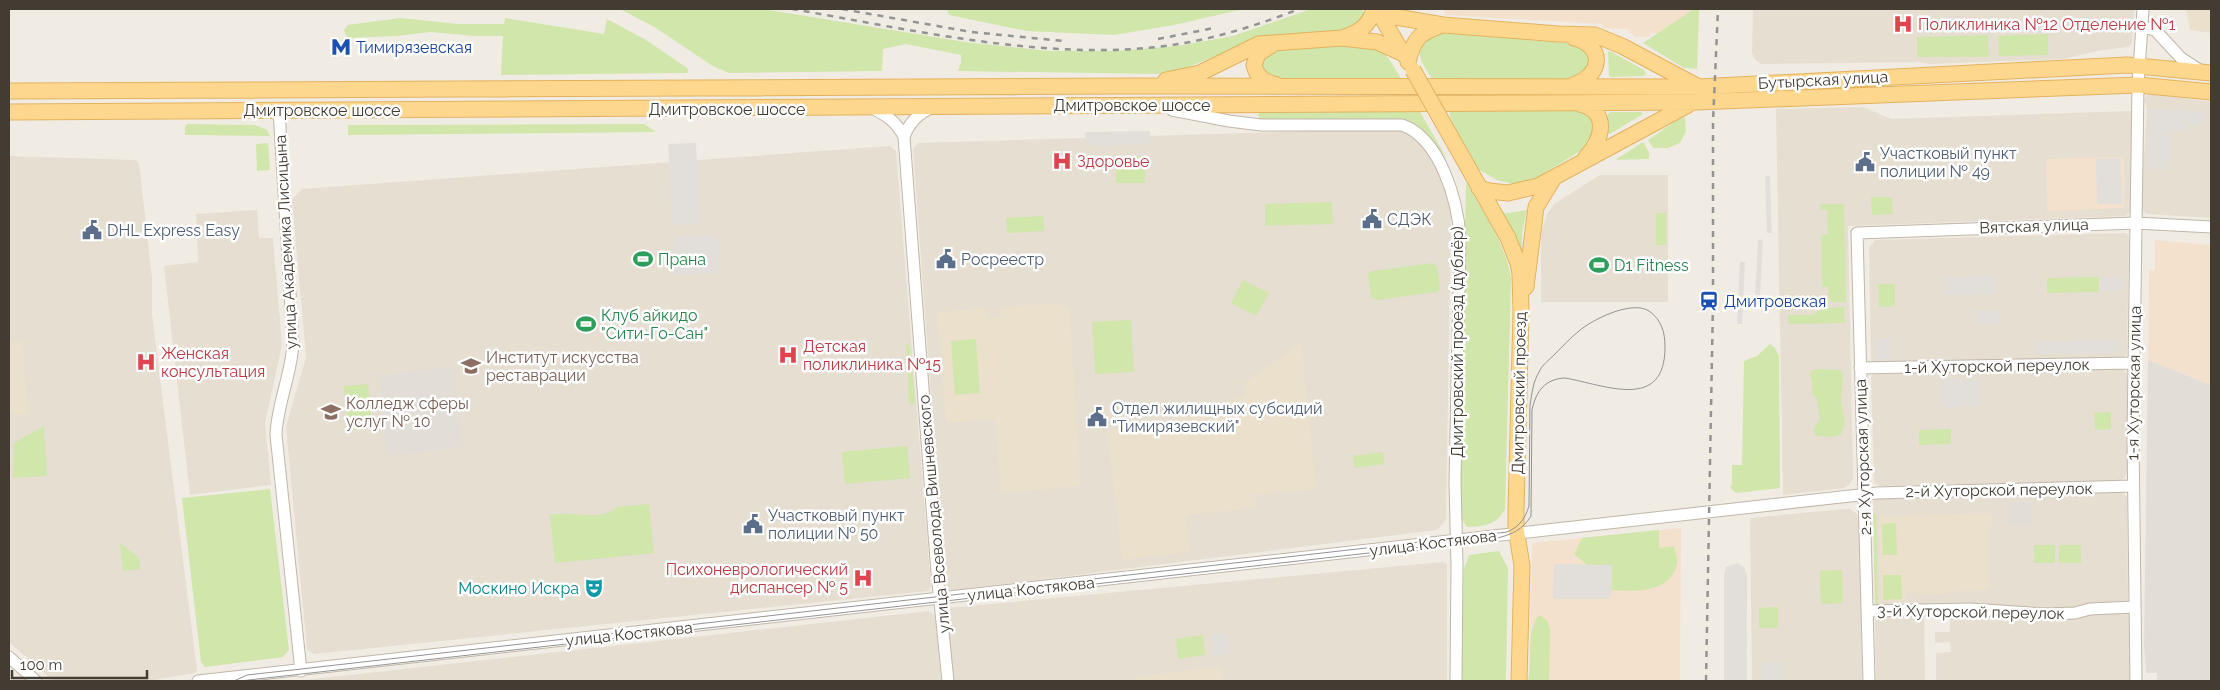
<svg xmlns="http://www.w3.org/2000/svg" width="2220" height="690" viewBox="0 0 2220 690" font-family="Raleway,sans-serif">
<rect width="100%" height="100%" fill="#f1ece3"/>
<path fill="#e5ded1" d="M1753 9H2134L2132 42 2130 46 2126 47 2098 51 2063 59 1930 64 1920 62 1761 64 1755 60 1752 53Z
M2153 94 2211 102V218L2147 214 2143 211 2141 205 2147 108 2144 100 2147 95Z
M1863 107 1891 119 2132 111 2131 211 2126 216 1848 226 1853 478 1849 485 1844 488 1783 495 1776 109Z
M1383 129 1411 133 1428 148 1442 173 1451 212 1446 520 1437 530 947 591 945 589 913 149 918 143Z
M890 146 896 151 931 586 928 591 314 654 307 649 286 427 306 357 292 199 302 189Z
M9 156 135 160 139 163 152 278V314L197 671 195 673 148 681H53L9 642Z
M1600 175H1668V302H1541V233L1547 214 1554 204Z
M257 210 259 238H273L282 345 265 423 271 485 190 495 164 266 198 262 196 214Z
M2126 233 2129 237 2127 352 2123 359 1874 363 1871 360 1869 248 1875 240Z
M2120 368 2127 373V474L2123 479 2118 481 1880 486 1874 483 1871 377 1874 373Z
M2093 491H2122L2127 497 2128 600 2126 603 2075 610 1880 607 1875 604 1873 502 1875 499 2084 494Z
M1845 509H1850L1857 514 1860 525 1862 681H1752L1750 518Z
M1443 562 1447 564V681H953L947 608Z
M929 611 935 616 941 681H296Z
M2127 612 2129 615 2130 681H1936V653L1951 652 1950 642 1935 643V632H1950V615H1924L1925 681H1876L1875 622 1878 617 1881 615Z"/>
<path fill="#f4e1cd" d="M1444 9H1693L1691 34 1650 33 1649 37H1635L1627 29 1603 28V24L1445 15Z
M2124 157V208L2047 211 2046 159Z
M2155 240 2211 245V385L2148 360 2149 270H2155Z
M1681 528 1680 681H1529L1532 543Z"/>
<path fill="#e3ddd8" d="M2148 360 2211 385V681H2157V673H2146L2144 645Z
M453 367 462 447 387 456 378 375Z
M2007 502H2033V525H2007Z"/>
<path fill="#ebe0cc" d="M2186 9H2211V33L2190 30Z
M1055 303 1069 308 1081 486 1001 493 995 419 946 423 937 312 986 308 988 319 1000 318 999 307Z
M9 341 22 342 28 415 9 414Z
M1301 343 1316 489 1255 495 1256 508 1186 515 1190 552 1122 560 1107 430 1159 424 1244 396 1243 384Z
M1992 513V527L1988 528 1989 590 1945 592V594L1906 593V601L1882 602 1879 516Z
M1221 666 1223 681H1134V677Z"/>
<path fill="#d0e6ab" d="M620 9H763L965 42 1048 51H1116L1177 46 1233 36 1311 9H1362L1364 16 1352 29 1263 37 1178 71 1157 74 958 71 961 62V55L906 44 883 49 882 71 729 73 711 65 656 28Z
M947 9H1244L1174 25 1114 35 1027 31 949 15Z
M1694 9H1699L1697 69 1684 68 1643 43Z
M400 18 458 24H504L505 18 604 34 607 19 646 40 687 68 688 71 687 73 501 75 503 36H475L430 32 397 36 347 38 344 30 348 25Z
M1437 33 1581 44 1585 45 1591 66 1574 79 1433 80C1425 68 1416 58 1421 42Z
M2048 34V55L1999 56 1998 36Z
M1988 35 1989 57H1917V37Z
M1353 44C1387 51 1384 50 1402 80H1270L1259 66 1268 52Z
M1610 51 1644 70 1646 73 1644 76 1612 77 1609 76 1608 52Z
M1575 109 1590 115 1596 126 1587 147 1531 181 1513 184 1497 180 1478 169 1452 123 1449 110Z
M1262 110H1419L1447 159 1421 129 1409 122 1261 120 1258 115Z
M1611 112H1641L1643 114 1610 134 1608 133V114Z
M1685 117 1686 131 1680 143 1668 148H1653L1648 140 1677 120Z
M188 124 255 125 267 130 270 136 185 135V126Z
M644 124 656 132 348 135V125Z
M1643 142 1649 152V159L1615 160Z
M268 143 270 170 257 171 256 144Z
M1116 156H1145V183H1116Z
M1466 182C1483 213 1505 242 1511 278L1505 509C1496 526 1484 526 1467 527L1459 515Z
M1871 197H1892L1893 214 1872 215Z
M1332 202 1333 224 1265 226V204Z
M1820 204H1844L1846 302H1829L1828 287H1822L1821 235H1828L1827 210H1821Z
M1527 210 1522 233V257L1501 214Z
M1656 213H1666V245H1656Z
M1043 216 1044 231 1007 233 1006 218Z
M1433 263 1437 267 1440 288 1437 292 1376 300 1371 297 1368 274 1372 271Z
M2099 277V292L2047 293V278Z
M1243 280 1269 293 1256 316 1231 303Z
M1878 284H1895V306L1879 307Z
M1844 307 1845 323 1788 324V315H1812L1824 308Z
M1131 320 1134 372 1095 374 1092 322Z
M976 339 980 393 955 395 951 341Z
M906 344H908L910 348 915 402 913 405 909 403Z
M1770 344 1775 348 1779 356 1780 488 1736 493 1730 488 1732 484V465H1742L1744 361 1757 356Z
M1820 369 1840 370 1843 373 1841 401 1845 421 1841 434 1835 437 1816 436 1813 429 1820 419 1817 399 1812 394V380L1809 374 1814 370Z
M368 384 372 428 348 430 344 386Z
M2111 412V429L2095 430 2094 413Z
M44 426 47 476 13 478 14 443Z
M1951 429V444L1919 445V430Z
M907 446 910 478 845 484 842 452Z
M1383 452 1384 464 1355 468 1353 456Z
M270 489 289 650 283 657 205 667 201 662 182 498Z
M649 504 654 553 555 563 550 515C571 510 601 523 617 507Z
M1873 514H1876L1878 607 1875 604Z
M1896 523 1897 555H1883L1882 524Z
M1659 530V548L1674 546C1675 551 1677 557 1677 562 1673 593 1634 592 1611 590L1612 565H1587L1574 554 1582 538Z
M120 543 139 558 140 569 123 571Z
M2034 545H2055V563H2034Z
M2059 545H2081V563H2059Z
M1499 551 1508 568 1506 681H1461L1464 569 1469 555Z
M1842 570 1843 603 1821 604 1820 571Z
M1883 575H1901L1902 599 1883 600Z
M1778 607V628H1759V608Z
M1539 615 1547 620 1550 629 1549 681H1528C1533 660 1525 633 1539 615Z
M1203 635 1205 655 1178 659 1176 639Z"/>
<path fill="#e2dfdb" d="M2150 109 2206 112 2205 124 2189 123V131L2171 130 2168 170 2146 168Z
M1150 131V144L1086 146 1085 132Z
M696 143 700 223 672 225 668 144Z
M2121 158 2122 204H2097L2096 159Z
M1765 176H1770L1772 233H1767Z
M715 235V241H720L721 273 674 275 673 241 680 236Z
M1758 240H1763L1760 297H1755Z
M1740 262H1745L1742 324H1737Z
M1996 276V294L1944 295V278Z
M2122 277V291H2101L2100 278Z
M1999 310 2000 324 1977 325V311Z
M1890 338V359H1876L1875 339Z
M2118 340V353L2035 354V342Z
M1941 379H1961L1962 407 1944 408V404H1941Z
M1962 380H1980V406H1963Z
M1737 563 1744 567 1747 575V681H1724V575L1726 567Z
M1554 564 1612 565 1611 599H1553Z
M1228 633 1230 654 1213 656 1211 635Z
M1761 662H1782L1783 681H1761Z"/>
<g fill="none" stroke-linecap="round" stroke-linejoin="round">
<defs>
<path id="minor" d="M2142 27 2155 30 2181 58 2201 71
M872 108C886 115 897 122 904 137L937 573 948 681
M279 110 293 342C292 374 277 403 276 435L301 671
M1172 110 1229 121 1261 125H1402C1440 138 1458 201 1460 238L1455 482 1457 565 1456 681
M904 137C909 123 917 114 931 108
M1860 368 2134 363
M1868 611 1970 609 2043 614 2075 613 2090 609 2134 607
M9 657 36 681
M198 681 1877 493 2133 486
M1869 681 1857 233 2136 223 2211 227
M2136 681 2133 437 2138 85 2143 9"/>
<path id="major" d="M1377 9 1403 54
M1379 9 1387 15 1396 17 1443 25 1558 34 1595 35 1622 46 1697 86
M1342 38C1359 33 1369 26 1374 9
M1273 44 1258 54 1254 65C1257 78 1265 82 1277 85
M1408 62C1414 38 1419 33 1443 25
M1166 80 1200 73 1259 44 1342 38 1377 42 1404 54
M1573 85C1602 76 1606 46 1574 38
M9 91 1130 86 1698 87 2127 65 2211 73
M1579 104C1610 110 1603 140 1586 157
M9 112 1697 102 2138 85 2211 92
M1443 123 1508 238 1518 263 1520 274 1521 311 1516 511V528L1522 566 1519 681
M1479 188 1489 191 1508 193 1538 186 1688 105
M1526 287 1536 207 1552 181"/>
</defs>
<use href="#minor" stroke="#c0b6a9" stroke-width="13"/>
<use href="#major" stroke="#e3b25f" stroke-width="17"/>
<use href="#minor" stroke="#fff" stroke-width="11"/>
<use href="#major" stroke="#fed78f" stroke-width="15"/>
<path stroke="#939393" stroke-width="1" d="M234 681 247 675 301 669 1507 532C1519 527 1525 519 1529 506L1530 405C1532 393 1533 382 1539 372 1542 365 1549 360 1554 355 1562 347 1570 338 1579 331 1593 319 1632 300 1649 311 1662 320 1665 333 1665 347 1665 412 1605 385 1565 378 1545 379 1536 391 1532 410L1531 516C1516 542 1483 539 1457 543L240 681"/>
<path stroke="#939393" stroke-width="2.5" stroke-dasharray="6 6" stroke-linecap="butt" d="M792 9C914 30 1056 64 1179 44 1220 37 1261 24 1299 9
M842 9 971 32 1063 41
M1158 39 1214 28
M1706 681 1713 301V122L1718 9"/>
<defs>
<path id="major-bridge" d="M1413 70 1443 123"/>
</defs>
<use href="#major-bridge" stroke="#e3b25f" stroke-width="17" stroke-linecap="butt"/>
<use href="#major-bridge" stroke="#fed78f" stroke-width="15"/>
</g>
<defs>
<symbol id="hospital-bare" viewBox="-9 -9 18 18"><path d="M-5-5h3v3.5h4V-5h3V5h-3V1.5h-4V5h-3Z" fill="#e0444e" stroke="#fff" stroke-width="2.5" paint-order="stroke"/></symbol>
<symbol id="metro-bare" viewBox="-9 -9 18 18"><path d="M-5.5 5V-5H-3L0 0L3-5H5.5V5H3V-.5L0 4L-3-.5V5Z" fill="#1a4fb4" stroke="#fff" stroke-width="2.5" paint-order="stroke"/></symbol>
<symbol id="civic-bare" viewBox="-9 -9 18 18"><path d="M-.6-6.5H3V-4.5H.6V-3L4-1V1h2V6H-6V1h2V-1L-.6-3ZM-1.2 2.5V6h2.4V2.5Z" fill="#5c6f8a" stroke="#fff" stroke-width="2.5" paint-order="stroke"/></symbol>
<symbol id="stadium-bare" viewBox="-9 -9 18 18"><path d="M0-5a6.5 5 0 1 0 0 10a6.5 5 0 1 0 0-10ZM-3.5-1.8h7v3.6h-7Z" fill="#2e9e5b" stroke="#fff" stroke-width="2.5" paint-order="stroke"/></symbol>
<symbol id="station-bare" viewBox="-9 -9 18 18"><path d="M-3-6H3Q5-6 5-4V2Q5 4 3 4L4.5 6H3L1.5 4h-3L-3 6H-4.5L-3 4Q-5 4-5 2V-4Q-5-6-3-6ZM-3.5-4v3h7v-3ZM-3.5 1v1.5H-2V1ZM2 1v1.5H3.5V1Z" fill="#1a4fb4" stroke="#fff" stroke-width="2.5" paint-order="stroke"/></symbol>
<symbol id="university-bare" viewBox="-9 -9 18 18"><path d="M0-5L7-2L0 1L-7-2ZM-4 1L0 2.5L4 1V4Q0 6-4 4Z" fill="#8d6e63" stroke="#fff" stroke-width="2.5" paint-order="stroke"/></symbol>
<symbol id="theatre-bare" viewBox="-9 -9 18 18"><path d="M-5-5.5Q0-4 5-5.5V0Q5 5 0 6Q-5 5-5 0ZM-3.3-2.5H-1v1.5H-3.3ZM1-2.5H3.3v1.5H1ZM-2.8 1Q0 5.5 2.8 1Z" fill="#0f9aa8" stroke="#fff" stroke-width="2.5" paint-order="stroke"/></symbol>
</defs>
<g fill-rule="evenodd">
<use href="#hospital-bare" x="1889" y="10" width="28" height="28"/>
<use href="#metro-bare" x="327" y="33" width="28" height="28"/>
<use href="#hospital-bare" x="1048" y="147" width="28" height="28"/>
<use href="#civic-bare" x="1851" y="148" width="28" height="28"/>
<use href="#civic-bare" x="1358" y="205" width="28" height="28"/>
<use href="#civic-bare" x="78" y="216" width="28" height="28"/>
<use href="#stadium-bare" x="629" y="245" width="28" height="28"/>
<use href="#civic-bare" x="932" y="245" width="28" height="28"/>
<use href="#stadium-bare" x="1585" y="251" width="28" height="28"/>
<use href="#station-bare" x="1695" y="287" width="28" height="28"/>
<use href="#stadium-bare" x="572" y="310" width="28" height="28"/>
<use href="#hospital-bare" x="774" y="341" width="28" height="28"/>
<use href="#hospital-bare" x="132" y="348" width="28" height="28"/>
<use href="#university-bare" x="457" y="352" width="28" height="28"/>
<use href="#university-bare" x="317" y="398" width="28" height="28"/>
<use href="#civic-bare" x="1083" y="403" width="28" height="28"/>
<use href="#civic-bare" x="739" y="510" width="28" height="28"/>
<use href="#hospital-bare" x="849" y="564" width="28" height="28"/>
<use href="#theatre-bare" x="580" y="574" width="28" height="28"/>
</g>
<g text-anchor="middle" dominant-baseline="central" stroke-width="5" stroke-linejoin="round" paint-order="stroke">
<g font-size="16" fill="#be3a42" stroke="#fff" text-anchor="start">
<text x="1918" y="24">Поликлиника №12 Отделение №1</text>
<text x="1077" y="161">Здоровье</text>
<text x="803" y="346">Детская<tspan x="803" dy="18">поликлиника №15</tspan></text>
<text x="161" y="353">Женская<tspan x="161" dy="18">консультация</tspan></text>
<text x="848" y="569" text-anchor="end">Психоневрологический<tspan x="848" dy="18">диспансер № 5</tspan></text>
</g>
<g font-size="16" fill="#164399" stroke="#fff" text-anchor="start">
<text x="356" y="47">Тимирязевская</text>
<text x="1724" y="301">Дмитровская</text>
</g>
<g font-size="16" fill="#433c33" stroke="#fff">
<text transform="translate(1823 80) rotate(-3)">Бутырская улица</text>
<text x="1132" y="105">Дмитровское шоссе</text>
<text x="727" y="109">Дмитровское шоссе</text>
<text x="322" y="110">Дмитровское шоссе</text>
<text transform="translate(2034 226) rotate(-2)">Вятская улица</text>
<text transform="translate(286 242) rotate(-93)">улица Академика Лисицына</text>
<text transform="translate(1457 342) rotate(-90)">Дмитровский проезд (дублёр)</text>
<text transform="translate(1997 366) rotate(-1)">1-й Хуторской переулок</text>
<text transform="translate(2134 383) rotate(-89)">1-я Хуторская улица</text>
<text transform="translate(1519 393) rotate(-89)">Дмитровский проезд</text>
<text transform="translate(1863 457) rotate(-92)">2-я Хуторская улица</text>
<text transform="translate(1999 490) rotate(-1)">2-й Хуторской переулок</text>
<text transform="translate(934 514) rotate(-95)">улица Всеволода Вишневского</text>
<text transform="translate(1433 543) rotate(-7)">улица Костякова</text>
<text transform="translate(1031 589) rotate(-6)">улица Костякова</text>
<text transform="translate(1971 612) rotate(1)">3-й Хуторской переулок</text>
<text transform="translate(629 634) rotate(-6)">улица Костякова</text>
</g>
<g font-size="16" fill="#4e5e75" stroke="#fff" text-anchor="start">
<text x="1880" y="153">Участковый пункт<tspan x="1880" dy="18">полиции № 49</tspan></text>
<text x="1387" y="219">СДЭК</text>
<text x="107" y="230">DHL Express Easy</text>
<text x="961" y="259">Росреестр</text>
<text x="1112" y="408">Отдел жилищных субсидий<tspan x="1112" dy="18">"Тимирязевский"</tspan></text>
<text x="768" y="515">Участковый пункт<tspan x="768" dy="18">полиции № 50</tspan></text>
</g>
<g font-size="16" fill="#27864d" stroke="#fff" text-anchor="start">
<text x="658" y="259">Прана</text>
<text x="1614" y="265">D1 Fitness</text>
<text x="601" y="315">Клуб айкидо<tspan x="601" dy="18">"Сити-Го-Сан"</tspan></text>
</g>
<g font-size="16" fill="#785e54" stroke="#fff" text-anchor="start">
<text x="486" y="357">Институт искусства<tspan x="486" dy="18">реставрации</tspan></text>
<text x="346" y="403">Колледж сферы<tspan x="346" dy="18">услуг № 10</tspan></text>
</g>
<g font-size="16" fill="#0d838f" stroke="#fff" text-anchor="end">
<text x="579" y="588">Москино Искра</text>
</g>
</g>
<rect width="2220" height="690" fill="none" stroke="#433c33" stroke-width="20"/>
<path d="M12 670v8h135v-8" fill="none" stroke="#433c33" stroke-width="2.5"/>
<text x="20" y="670" font-size="15" fill="#433c33" stroke="#ffffff" stroke-width="4" paint-order="stroke">100 m</text>
</svg>
